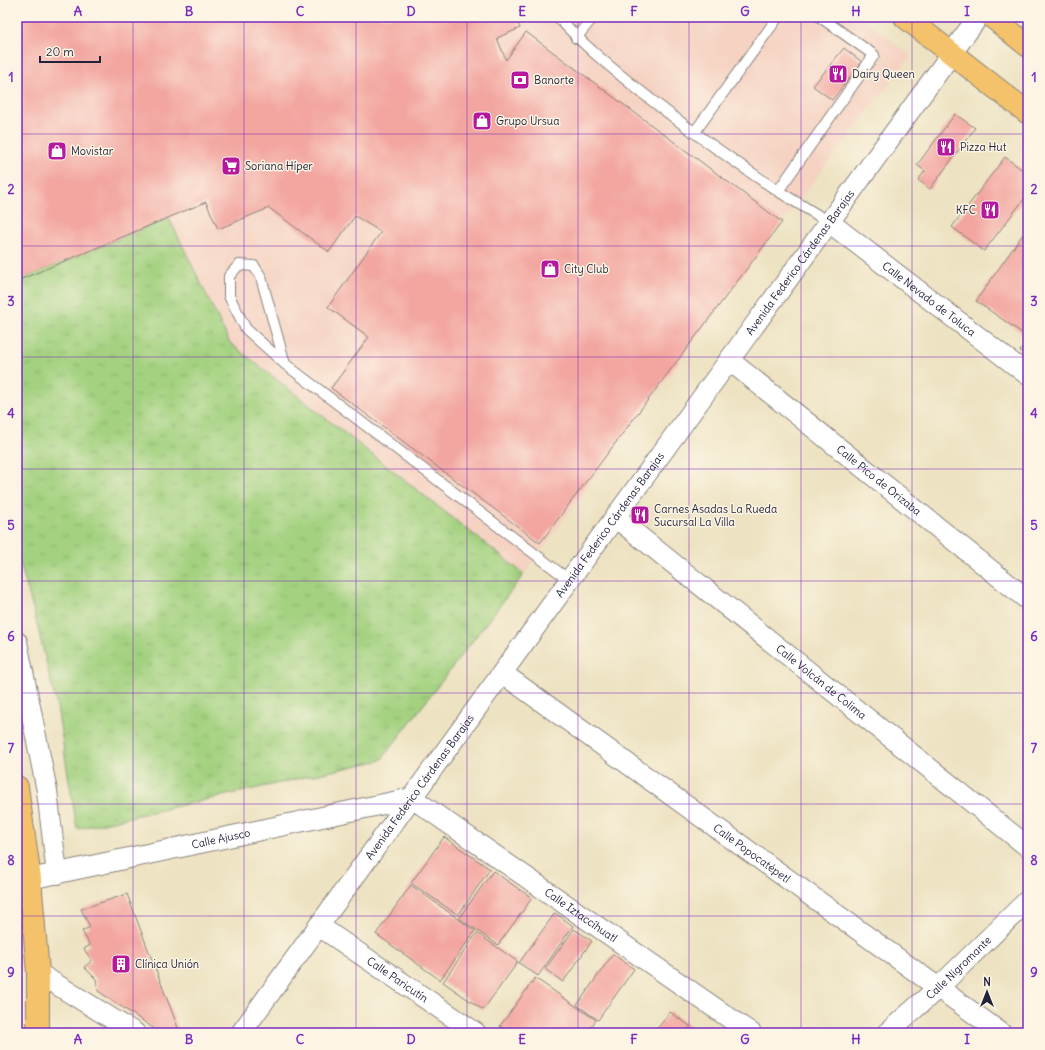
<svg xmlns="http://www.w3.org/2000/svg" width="1045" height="1050" viewBox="0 0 1045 1050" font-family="Delius,sans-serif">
<defs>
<pattern id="grass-tufts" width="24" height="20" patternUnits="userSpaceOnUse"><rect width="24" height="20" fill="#a3d17f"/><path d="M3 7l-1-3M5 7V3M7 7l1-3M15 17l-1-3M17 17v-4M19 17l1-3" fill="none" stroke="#8cb36f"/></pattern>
</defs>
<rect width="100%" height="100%" fill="#fcf5e5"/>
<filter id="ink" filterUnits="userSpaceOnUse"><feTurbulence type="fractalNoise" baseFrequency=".025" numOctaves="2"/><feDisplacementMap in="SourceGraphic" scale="8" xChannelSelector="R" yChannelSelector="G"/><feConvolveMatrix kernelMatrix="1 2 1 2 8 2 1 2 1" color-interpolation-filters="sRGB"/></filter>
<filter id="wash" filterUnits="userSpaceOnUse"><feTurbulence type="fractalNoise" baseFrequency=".012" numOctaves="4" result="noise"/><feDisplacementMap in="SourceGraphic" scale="16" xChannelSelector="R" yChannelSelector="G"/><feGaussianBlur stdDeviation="0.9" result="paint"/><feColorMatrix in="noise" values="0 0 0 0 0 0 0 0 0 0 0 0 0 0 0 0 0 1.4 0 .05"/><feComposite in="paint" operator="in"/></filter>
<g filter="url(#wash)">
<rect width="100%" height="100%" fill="#ede2c1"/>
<path fill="#f5d2c2" d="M17 17H861L911 56 782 222 524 574 230 343 169 218 17 281Z"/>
<path fill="url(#grass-tufts)" stroke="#627a5d" d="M169 218 230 343 524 574 381 760 77 829 57 707 34 612 17 553V281Z"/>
<g id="blocks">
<path fill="#f3a6a0" d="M17 17H515L520 28 497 38 506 60 526 32 782 222 540 543 331 388 369 337 328 307 381 232 355 216 329 252 269 208 218 229 206 202 17 281Z
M844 48 862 62 832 100 813 86Z
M955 114 975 128 930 189 918 180 925 171 917 165Z
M1005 157 1028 174V194L984 251 952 227Z
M1028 227V331L1025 335 976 301Z
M1028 339V356L1020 351Z
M444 837 490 869 458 915 411 883Z
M493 871 532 898 498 945 459 918Z
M411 885 475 931 440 980 376 934Z
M127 894 180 1033H161L98 991 96 979 84 967 92 961 84 949 90 945 82 931 90 927 81 909Z
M555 913 573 926 538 976 519 963Z
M574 929 592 941 563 982 545 969Z
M477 933 518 962 483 1010 443 982Z
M613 954 634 969 598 1020 577 1005Z
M535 978 596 1020 587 1033H510L500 1026Z
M670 1012 690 1026 684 1033H654Z"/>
</g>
</g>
<g filter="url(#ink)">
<use href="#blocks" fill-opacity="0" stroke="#88827e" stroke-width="1"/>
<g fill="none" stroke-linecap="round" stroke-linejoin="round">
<defs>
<path id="service" d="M558 17C581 43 608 65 635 87 681 124 729 158 778 191L874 55 820 17
M576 38 593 17
M694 133 778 17
M778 191 829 222
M285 364 261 277 254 266 239 265 229 276V296L246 329 285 364 569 580"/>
<g id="minor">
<path id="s1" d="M829 222 1028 375"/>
<path id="s2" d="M729 360 1028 600"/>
<path id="s3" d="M615 517 1028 847"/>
<path d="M17 642 47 791 57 874"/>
<path id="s4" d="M502 673 1001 1033"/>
<path id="s5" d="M30 879 412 798 751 1033"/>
<path id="s6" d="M319 926 476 1033"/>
<path d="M38 973 135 1033"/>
<path id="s7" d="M241 1033 978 17"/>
<path id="s8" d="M887 1033 938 988 1028 900"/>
</g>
<path id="primary" d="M905 17 1028 113
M992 17 1028 46
M17 787 30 879 38 973V1033"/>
</defs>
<use href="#service" stroke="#88827e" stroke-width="12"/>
<use href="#minor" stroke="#88827e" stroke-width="22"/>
<use href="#primary" stroke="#88827e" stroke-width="24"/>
<use href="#service" stroke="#fff" stroke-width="10"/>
<use href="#minor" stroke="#fff" stroke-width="20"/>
<use href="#primary" stroke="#f4c26a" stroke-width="22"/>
</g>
</g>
<path fill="none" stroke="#7b2cbf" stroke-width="1" stroke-opacity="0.55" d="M133 17V1033M244 17V1033M356 17V1033M467 17V1033M578 17V1033M689 17V1033M801 17V1033M912 17V1033M17 134H1028M17 246H1028M17 357H1028M17 469H1028M17 581H1028M17 693H1028M17 804H1028M17 916H1028"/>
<defs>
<symbol id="restaurant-square" viewBox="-11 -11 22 22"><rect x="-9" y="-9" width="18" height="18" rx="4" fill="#b5179e" stroke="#fcf5e5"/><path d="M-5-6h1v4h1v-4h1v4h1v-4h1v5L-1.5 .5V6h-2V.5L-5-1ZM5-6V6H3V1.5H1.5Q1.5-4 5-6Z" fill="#fff"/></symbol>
<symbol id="bank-square" viewBox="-11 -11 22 22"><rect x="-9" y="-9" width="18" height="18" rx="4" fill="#b5179e" stroke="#fcf5e5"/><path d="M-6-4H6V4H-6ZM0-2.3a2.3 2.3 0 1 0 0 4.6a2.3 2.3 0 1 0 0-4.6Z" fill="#fff"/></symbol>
<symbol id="shop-square" viewBox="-11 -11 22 22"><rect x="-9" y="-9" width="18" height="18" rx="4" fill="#b5179e" stroke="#fcf5e5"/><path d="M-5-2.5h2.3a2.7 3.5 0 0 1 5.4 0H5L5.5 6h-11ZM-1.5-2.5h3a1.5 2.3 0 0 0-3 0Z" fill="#fff"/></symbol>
<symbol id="supermarket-square" viewBox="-11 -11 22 22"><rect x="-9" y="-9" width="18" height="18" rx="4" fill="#b5179e" stroke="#fcf5e5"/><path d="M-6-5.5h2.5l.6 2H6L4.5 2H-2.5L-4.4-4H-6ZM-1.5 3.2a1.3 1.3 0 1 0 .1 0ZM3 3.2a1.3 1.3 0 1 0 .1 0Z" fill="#fff"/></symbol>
<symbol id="building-square" viewBox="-11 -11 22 22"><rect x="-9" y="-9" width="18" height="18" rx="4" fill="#b5179e" stroke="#fcf5e5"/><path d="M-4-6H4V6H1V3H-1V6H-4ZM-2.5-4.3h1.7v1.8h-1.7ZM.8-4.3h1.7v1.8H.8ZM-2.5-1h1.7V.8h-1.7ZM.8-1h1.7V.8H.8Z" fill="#fff"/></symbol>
</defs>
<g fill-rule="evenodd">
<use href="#restaurant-square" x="827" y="63" width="22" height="22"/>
<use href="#bank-square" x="509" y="69" width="22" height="22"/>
<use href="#shop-square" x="471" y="110" width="22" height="22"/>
<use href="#restaurant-square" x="935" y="136" width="22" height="22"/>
<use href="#shop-square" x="46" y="140" width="22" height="22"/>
<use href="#supermarket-square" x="220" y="155" width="22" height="22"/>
<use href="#restaurant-square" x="979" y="199" width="22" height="22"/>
<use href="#shop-square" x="539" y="258" width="22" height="22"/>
<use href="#restaurant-square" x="629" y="504" width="22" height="22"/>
<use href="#building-square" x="110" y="953" width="22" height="22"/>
</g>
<g text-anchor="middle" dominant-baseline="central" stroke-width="3" stroke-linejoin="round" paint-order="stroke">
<g font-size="11" fill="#22223b" stroke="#fcf5e5" text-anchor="start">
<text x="852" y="74">Dairy Queen</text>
<text x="534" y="80">Banorte</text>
<text x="496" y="121">Grupo Ursua</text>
<text x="960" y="147">Pizza Hut</text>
<text x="71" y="151">Movistar</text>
<text x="245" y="166">Soriana Híper</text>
<text x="976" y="210" text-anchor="end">KFC</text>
<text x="564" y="269">City Club</text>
<text x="654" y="509">Carnes Asadas La Rueda<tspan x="654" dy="13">Sucursal La Villa</tspan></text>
<text x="135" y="964">Clínica Unión</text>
</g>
<g font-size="11" fill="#22223b" stroke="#fcf5e5">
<text stroke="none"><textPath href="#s7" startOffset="952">Avenida Federico Cárdenas Barajas</textPath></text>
<text stroke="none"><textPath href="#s1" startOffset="126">Calle Nevado de Toluca</textPath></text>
<text stroke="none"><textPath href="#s2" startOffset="192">Calle Pico de Orizaba</textPath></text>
<text stroke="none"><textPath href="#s7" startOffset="628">Avenida Federico Cárdenas Barajas</textPath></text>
<text stroke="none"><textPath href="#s3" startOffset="264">Calle Volcán de Colima</textPath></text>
<text stroke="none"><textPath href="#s7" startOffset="304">Avenida Federico Cárdenas Barajas</textPath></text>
<text stroke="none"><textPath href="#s5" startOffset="195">Calle Ajusco</textPath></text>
<text stroke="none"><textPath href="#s4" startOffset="308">Calle Popocatépetl</textPath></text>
<text stroke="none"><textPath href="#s5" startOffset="596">Calle Iztaccíhuatl</textPath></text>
<text stroke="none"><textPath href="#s8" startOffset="97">Calle Nigromante</textPath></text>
<text stroke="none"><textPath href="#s6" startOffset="95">Calle Paricutín</textPath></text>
</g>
</g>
<rect width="1045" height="1050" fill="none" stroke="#fcf5e5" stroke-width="44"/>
<g transform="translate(987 992)" stroke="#fcf5e5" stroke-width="3" paint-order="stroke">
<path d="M0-3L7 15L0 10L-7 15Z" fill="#22223b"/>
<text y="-6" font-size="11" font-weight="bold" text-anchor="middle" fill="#22223b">N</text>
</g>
<path d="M40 56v6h60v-6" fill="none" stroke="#22223b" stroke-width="2"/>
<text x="46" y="56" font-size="12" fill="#22223b" stroke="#fcf5e5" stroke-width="3" paint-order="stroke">20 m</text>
<rect x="22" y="22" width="1001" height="1006" fill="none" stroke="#7b2cbf" stroke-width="1.5"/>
<g font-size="13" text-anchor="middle" font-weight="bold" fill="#7b2cbf">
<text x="78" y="16">A</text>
<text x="189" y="16">B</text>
<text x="300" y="16">C</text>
<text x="411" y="16">D</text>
<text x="522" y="16">E</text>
<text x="634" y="16">F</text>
<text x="745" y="16">G</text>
<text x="856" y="16">H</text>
<text x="967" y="16">I</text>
<text x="11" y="82">1</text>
<text x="1034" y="82">1</text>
<text x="11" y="194">2</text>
<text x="1034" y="194">2</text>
<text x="11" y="306">3</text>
<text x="1034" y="306">3</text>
<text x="11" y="418">4</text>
<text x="1034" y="418">4</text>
<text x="11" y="530">5</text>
<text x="1034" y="530">5</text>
<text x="11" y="641">6</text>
<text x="1034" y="641">6</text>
<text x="11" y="753">7</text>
<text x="1034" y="753">7</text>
<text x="11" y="865">8</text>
<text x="1034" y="865">8</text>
<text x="11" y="977">9</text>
<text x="1034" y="977">9</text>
<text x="78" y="1044">A</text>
<text x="189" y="1044">B</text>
<text x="300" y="1044">C</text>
<text x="411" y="1044">D</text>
<text x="522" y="1044">E</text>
<text x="634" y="1044">F</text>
<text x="745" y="1044">G</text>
<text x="856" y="1044">H</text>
<text x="967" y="1044">I</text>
</g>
</svg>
